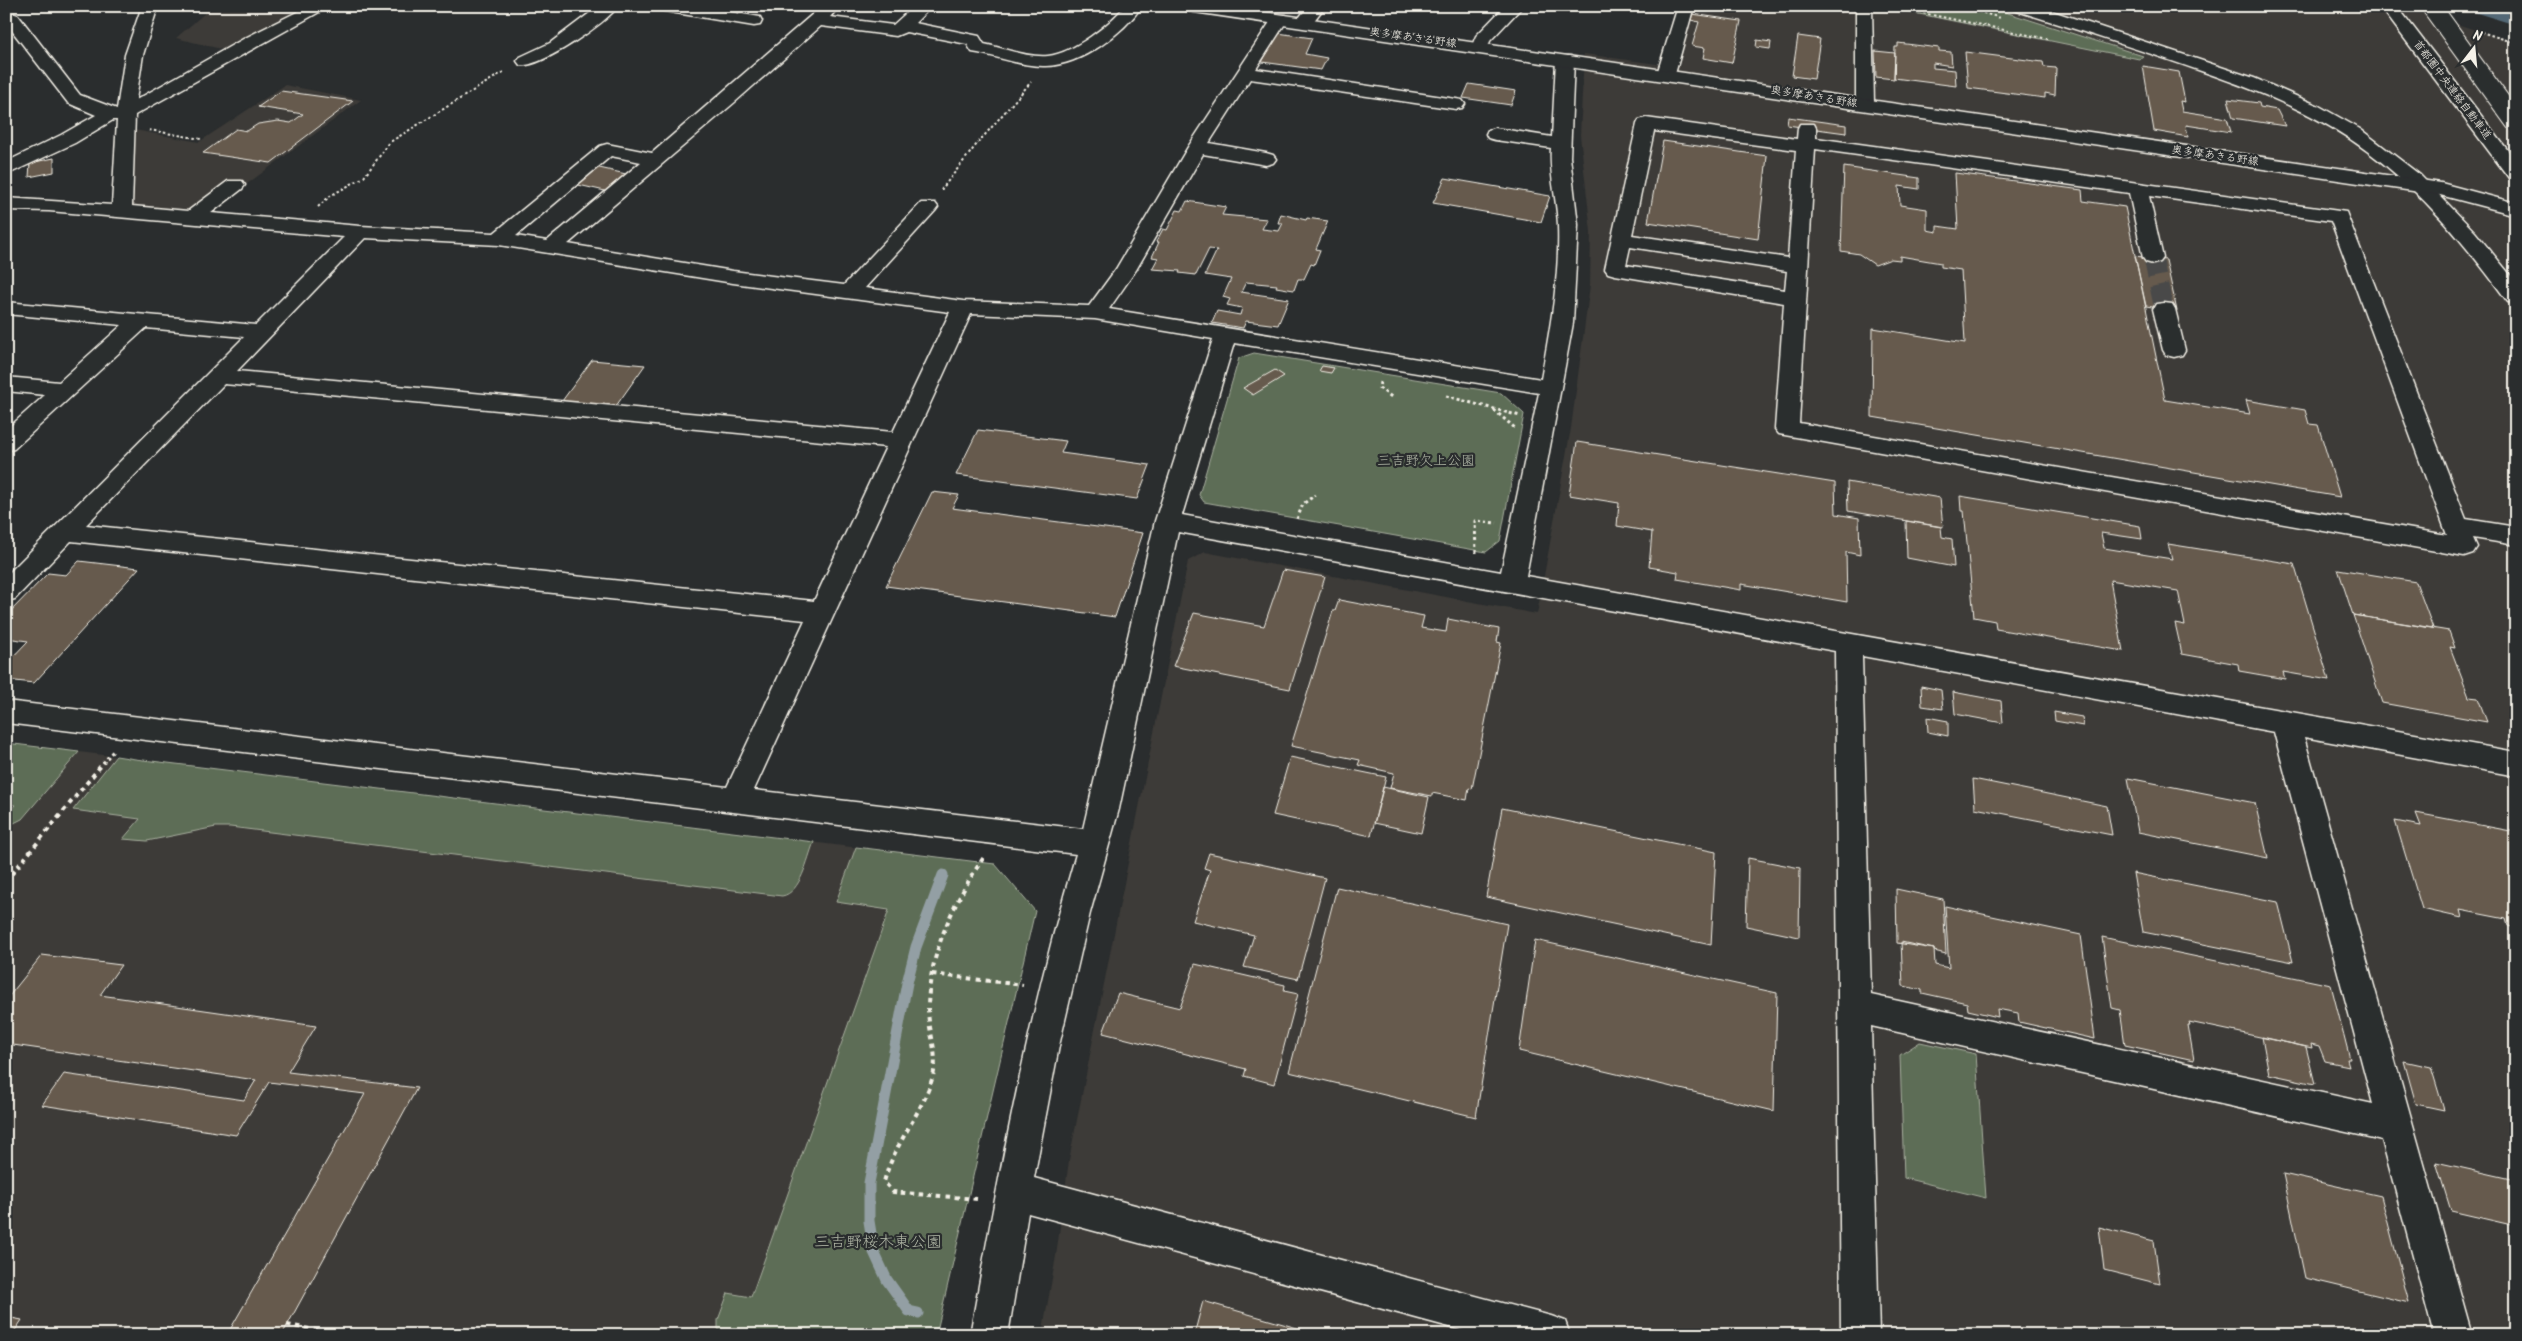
<svg xmlns="http://www.w3.org/2000/svg" width="2522" height="1341" viewBox="0 0 2522 1341" font-family="Kalam,'Klee One',sans-serif">
<rect width="100%" height="100%" fill="#2a2d2e"/>
<filter id="ink" filterUnits="userSpaceOnUse"><feTurbulence type="fractalNoise" baseFrequency=".02" numOctaves="2"/><feDisplacementMap in="SourceGraphic" scale="10" xChannelSelector="R" yChannelSelector="G"/><feConvolveMatrix kernelMatrix="1 2 1 2 8 2 1 2 1" color-interpolation-filters="sRGB"/></filter>
<g filter="url(#ink)">
<path fill="#3c3a37" d="M213 6H315L229 51 176 38Z
M1696 6H2401L2516 43V1335H1042L1056 1256 1069 1160 1188 561 1205 552 1537 614 1571 428 1590 285 1591 232 1580 135 1584 54 1679 67 1692 10Z
M285 85 361 100 209 212 132 205 135 130 199 142Z
M6 743 932 857 930 1335H6Z"/>
<path fill="#5d6d56" stroke="#a8af9f" d="M1880 6H1986L2143 56 2139 59Z
M1254 353 1501 393 1524 414 1500 541 1486 552 1204 502 1199 495 1239 358Z
M6 743 79 752 22 819 6 827V815L15 805 6 803Z
M116 756 135 759 814 842C807 859 801 893 782 896L230 827H216L147 841 123 839 140 819 73 810Z
M856 847 995 864 1035 911 936 1335 723 1333 718 1329V1320L728 1293 751 1297 889 910 836 902Z
M1920 1042 1976 1054 1986 1198 1904 1178 1900 1055Z"/>
<g fill="none" stroke-linecap="round" stroke-linejoin="round">
<path stroke="#939fa4" stroke-width="11" d="M918 1313 909 1311 887 1280 874 1252 869 1221V1183L907 983 916 947 943 875"/>
<path fill="#526876" fill-rule="evenodd" d="M2472 6H2516V25L2477 13Z"/>
</g>
<path fill="#665a4d" stroke="#f4f1e8" d="M1820 6H1846L1841 12Z
M1692 14 1741 21 1732 63 1703 58 1705 48 1692 46 1699 22 1691 20Z
M1278 33 1312 38 1305 54 1327 58 1321 70 1262 62Z
M1798 36 1820 39 1814 79 1792 76Z
M1757 40 1771 42 1770 49 1756 47Z
M1898 43 1939 48V51L1951 52 1952 66 1933 63V68L1955 70 1956 86 1894 78 1895 47H1898Z
M1875 51 1895 53 1894 79 1876 77Z
M1965 52 2043 62 2044 67 2056 68 2055 95 2045 93V98L1968 88Z
M2143 66 2179 72 2185 102 2180 101 2182 111 2227 118 2231 132 2186 125 2188 137 2154 131Z
M1469 84 1516 91 1511 105 1463 98Z
M281 91 353 101 271 163 203 153 236 129 247 131 258 124 278 121 291 123 303 114 258 107Z
M2228 99 2259 103 2260 107 2277 110 2285 126 2233 118Z
M1788 117 1846 125V133L1787 125Z
M1663 141 1767 156 1758 239 1648 222Z
M54 158V172L29 177 30 163Z
M595 167 626 174 605 191 574 184Z
M1844 167 1919 178V189L1899 186 1900 205 1927 209V230L1937 232V226L1958 229 1955 173 2082 190 2083 201 2125 207 2165 400 2250 414 2246 400 2305 410 2309 424 2318 425 2340 497 1872 417 1873 328 1965 343 1961 270 1941 267V263L1900 256V260L1891 259 1875 265 1859 254 1841 251Z
M1445 178 1550 196 1541 222 1433 203Z
M1187 201 1226 207 1222 215 1267 219 1262 229 1279 231 1283 223H1278L1281 214 1306 220 1307 218 1328 221 1316 249 1320 250 1314 265 1311 264 1304 279H1298L1294 290 1276 287 1277 285 1246 282 1241 292 1289 299 1278 325 1246 321 1243 328 1212 323 1217 311 1240 315 1242 308 1227 305 1230 299 1223 297 1231 279 1205 275 1217 250 1209 249 1196 275 1179 273 1180 271 1152 269 1158 258 1152 257 1159 242H1156L1163 229 1167 230 1177 210 1182 211Z
M2135 256 2166 260 2177 311 2146 306Z
M592 360 645 365 616 406 562 401Z
M1322 366 1334 368 1331 373 1319 371Z
M1275 370 1284 376 1253 395 1243 388Z
M978 430 1066 441 1061 453 1150 465 1137 499 956 475Z
M1577 442 1835 483 1836 514 1859 518 1860 555 1846 552 1847 602 1741 584V590L1677 579 1678 572 1649 567 1652 532 1617 526 1619 503 1569 495Z
M1847 482 1940 498 1943 527 1848 511Z
M932 492 959 495 952 508 1143 533 1115 617 886 586Z
M1960 496 2140 526 2142 539 2101 533 2104 548 2172 559 2168 544 2294 564 2329 680 2283 672 2285 679 2239 671 2238 664 2182 654 2175 623 2185 625 2178 591 2110 580 2123 651 1996 629 1995 621 1974 617 1964 511H1961Z
M1906 521 1941 527 1942 537 1952 539 1954 567 1907 558Z
M79 561 139 568 34 683 6 680V664L28 641 6 638V616L48 573 66 575Z
M2338 569 2416 582 2433 628 2353 615Z
M1283 570 1325 577 1290 689 1173 666 1194 613 1264 626Z
M1339 600 1424 616 1421 628 1446 632 1448 619 1499 629 1497 642 1501 643 1472 789 1469 788 1467 800 1432 793V796L1390 788 1394 773 1358 765 1360 760 1291 746 1333 611H1335Z
M2353 615 2449 631 2455 648 2450 647 2469 697 2478 698 2487 722 2382 703Z
M1921 686 1941 690 1943 709 1922 706Z
M1953 692 2001 701 2003 723 1955 714Z
M2054 712 2082 717 2083 726 2055 721Z
M1927 717 1948 721V736L1928 732Z
M1290 757 1386 777 1371 836 1273 815Z
M2128 778 2255 803 2268 858 2138 832Z
M1973 779 2107 806 2112 835 1975 808Z
M1383 787 1429 797 1421 833 1374 823Z
M1502 808 1716 852 1711 945 1486 897Z
M2416 813 2516 832V928L2508 926 2506 919 2460 910 2462 918 2422 909 2395 821 2421 826Z
M1209 853 1325 878 1298 979 1244 967 1254 935 1193 921 1210 870 1204 868Z
M1748 858 1800 868 1799 937 1746 926Z
M2133 873 2278 902 2293 962 2143 932Z
M1337 887 1507 924 1476 1117 1289 1072Z
M1896 889 1943 899 1946 954 1934 951V949L1897 943Z
M1945 906 2081 935 2095 1039 2019 1022 2018 1013 1997 1009 1998 1017 1968 1010 1967 1003 1922 993V990L1903 986 1901 942 1934 949 1935 965 1949 968Z
M2102 937 2331 985 2350 1059H2347L2349 1066 2325 1061 2319 1046 2311 1044 2312 1048 2189 1022 2190 1025H2188L2194 1060 2125 1045 2120 1010 2112 1008Z
M1535 940 1777 993 1774 1111 1519 1051Z
M42 955 121 965 100 995 316 1026 288 1072 417 1088 282 1335H227L365 1094 269 1082 236 1135 42 1105 64 1074 244 1100 256 1080 6 1044V1000Z
M1195 964 1285 985 1284 991 1298 994 1274 1084 1244 1076 1246 1069 1103 1033 1118 993 1180 1008Z
M2262 1037 2306 1047 2315 1084 2269 1074Z
M2404 1061 2431 1067 2444 1110 2416 1104Z
M2436 1162 2516 1180V1226L2451 1211Z
M2283 1174 2381 1196 2409 1303 2305 1278Z
M2099 1227 2154 1241 2160 1284 2104 1270Z
M1203 1301 1311 1332 1310 1335H1194Z
M6 1317 22 1320 12 1335H6Z"/>
<g fill="none" stroke-linecap="round" stroke-linejoin="round">
<path stroke="#484a4a" stroke-width="19" stroke-dasharray="19 9" stroke-linecap="butt" d="M2153 258 2164 309"/>
<defs>
<path id="minor" d="M142 6H158L143 55 136 100 245 38 309 6H330L135 115 132 206 188 211 228 181H242L245 185 242 189 211 213 360 226 494 233 600 146 607 144 652 153 822 6H840L830 17 893 25 914 6H932L915 23 979 36 984 44C1004 48 1028 58 1048 56 1074 53 1109 25 1125 6H1142C1123 34 1081 65 1046 66 1024 67 1000 57 978 53L972 52 967 44 906 32 896 36 821 26 735 102 568 244 733 271 844 285 921 203H935L938 207 935 211 865 288 963 301 1089 306 1116 269 1188 147 1272 19 1274 15H1286L1288 19 1256 69 1456 99 1462 100 1465 104 1462 108 1456 109 1250 79 1209 143 1266 153 1273 155 1276 159 1273 163 1266 165 1203 154 1136 270 1109 309 1541 379C1550 329 1560 277 1558 225 1557 200 1549 174 1551 148L1495 140 1488 138 1486 134 1488 130 1495 128 1552 137 1556 60 1559 56H1571L1574 60 1570 157 1578 225 1573 323 1526 576 2516 752V776L2304 737 2472 1335H2434L2382 1140 1871 1026 1879 1335H1841L1835 651 1178 532 1119 809 1090 913 1059 1046 1034 1178 1551 1316 1565 1321 1570 1335H1479L1028 1213 1008 1335H970C999 1173 1029 1012 1076 854L6 723V701L727 787 805 620 71 541 15 599 6 601V576L244 337 146 328 14 449 6 451V430L45 395 6 391V377L59 382 122 325 6 314V302L256 325 344 237 49 211 6 210V198L112 205 117 120H113L75 143 6 175V162L61 135 96 115 68 103 6 23V11L18 15 80 95 117 109 125 55ZM611 156 641 162 547 241 516 236ZM365 238 499 245 733 283 950 312 893 432 237 371ZM971 314 1095 319 1213 339 1155 521 1083 829 754 790ZM1234 343 1539 393 1501 572 1182 515ZM224 384 886 447 814 601 86 525ZM1862 656 2274 732 2373 1104 1871 995Z
M599 6H618C607 23 539 69 520 65L517 61 520 57 550 43Z
M656 6H695L754 16 760 17 762 21 760 25 754 26 664 11Z
M1308 6H1325L1310 26H1298L1296 22Z
M1505 6H1523L1490 41 1486 52H1474L1471 48 1476 36Z
M1678 6H1694L1675 74 1672 78H1660L1657 74Z
M1856 6H1872L1874 104 1871 108H1859L1856 104Z
M2012 6H2037L2254 78 2319 106 2360 129 2420 175 2475 232 2516 282V303L2508 302C2467 246 2423 192 2367 151 2318 114 2261 92 2204 72 2141 50 2078 30 2014 10Z
M1646 118 1797 139 1798 128 1800 124H1814L1816 128V138L2346 212 2466 519 2516 527V545L2473 538 2477 547 2473 553 2464 556 1779 434 1775 429 1784 303 1615 275 1608 273 1605 269 1637 124 1639 120ZM1654 131 1796 150 1788 258 1632 235ZM1815 149 2129 193 2143 258 2146 262 2153 264 2160 262 2163 258 2149 196 2331 221 2447 535 1799 423ZM1630 247 1787 271 1785 290 1626 265Z
M2164 303 2172 304 2175 309 2185 350 2182 355 2174 357 2166 355 2163 350 2153 309 2156 304Z"/>
<path id="major" d="M1179 6H1223L2441 183 2516 203V215L2440 195 1187 11Z"/>
<path id="highway" d="M2380 6H2397L2516 161V180L2509 178Z"/>
</defs>
<use href="#minor" stroke="#f4f1e8" stroke-width="3"/>
<use href="#major" stroke="#f4f1e8" stroke-width="3"/>
<use href="#highway" stroke="#f4f1e8" stroke-width="3"/>
<path stroke="#f4f1e8" stroke-width="2" stroke-dasharray="2.5 2.5" stroke-linecap="butt" d="M1889 6 2048 39
M1959 6 2001 18
M2481 32 2516 43
M149 130 201 139
M941 190 977 144 1031 82
M318 207 330 196 364 177 390 142 505 71"/>
<path stroke="#f4f1e8" stroke-width="3" stroke-dasharray="3 3" stroke-linecap="butt" d="M1380 382 1379 388 1393 398
M1446 396 1520 416
M1494 410 1516 429
M1297 519 1303 504 1315 495
M1476 553 1475 521 1497 523
M103 763 113 751"/>
<path stroke="#f4f1e8" stroke-width="4" stroke-dasharray="4.5 4.5" stroke-linecap="butt" d="M6 881 104 762
M932 974 1023 985
M977 1199 893 1192 884 1182C894 1143 922 1114 933 1076 939 1053 928 1031 928 1008 929 953 954 901 984 857
M287 1325 344 1335"/>
<use href="#minor" fill="#2a2d2e" fill-rule="evenodd"/>
<use href="#major" fill="#2a2d2e" fill-rule="evenodd"/>
<use href="#highway" fill="#2a2d2e" fill-rule="evenodd"/>
<defs>
<path id="highway-bridge" d="M2431 6 2516 123"/>
</defs>
<use href="#highway-bridge" stroke="#f4f1e8" stroke-width="21" stroke-linecap="butt"/>
<use href="#highway-bridge" stroke="#2a2d2e" stroke-width="19"/>
</g>
</g>
<g text-anchor="middle" dominant-baseline="central" stroke-width="4.5" stroke-linejoin="round" paint-order="stroke">
<g font-size="11" fill="#f4f1e8" stroke="#2a2d2e">
<text transform="translate(1413 38) rotate(8)">奥多摩あきる野線</text>
<text transform="translate(2452 90) rotate(53)">首都圏中央連絡自動車道</text>
<text transform="translate(1814 97) rotate(9)">奥多摩あきる野線</text>
<text transform="translate(2215 156) rotate(8)">奥多摩あきる野線</text>
</g>
<g font-size="14" fill="#b0b6a6" stroke="#2a2d2e">
<text x="1426" y="461">三吉野欠上公園</text>
</g>
<g font-size="16" fill="#b0b6a6" stroke="#2a2d2e">
<text x="878" y="1242">三吉野桜木東公園</text>
</g>
</g>
<rect width="2522" height="1341" fill="none" stroke="#2a2d2e" stroke-width="25"/>
<rect x="12" y="12" width="2497" height="1316" fill="none" stroke="#f4f1e8" stroke-width="2" filter="url(#ink)"/>
<g transform="translate(2474 48) rotate(16)" stroke="#2a2d2e" stroke-width="4" paint-order="stroke">
<path d="M0-4L9 19L0 12L-9 19Z" fill="#f4f1e8"/>
<text y="-8" font-size="14" font-weight="bold" text-anchor="middle" fill="#f4f1e8">N</text>
</g>
</svg>
